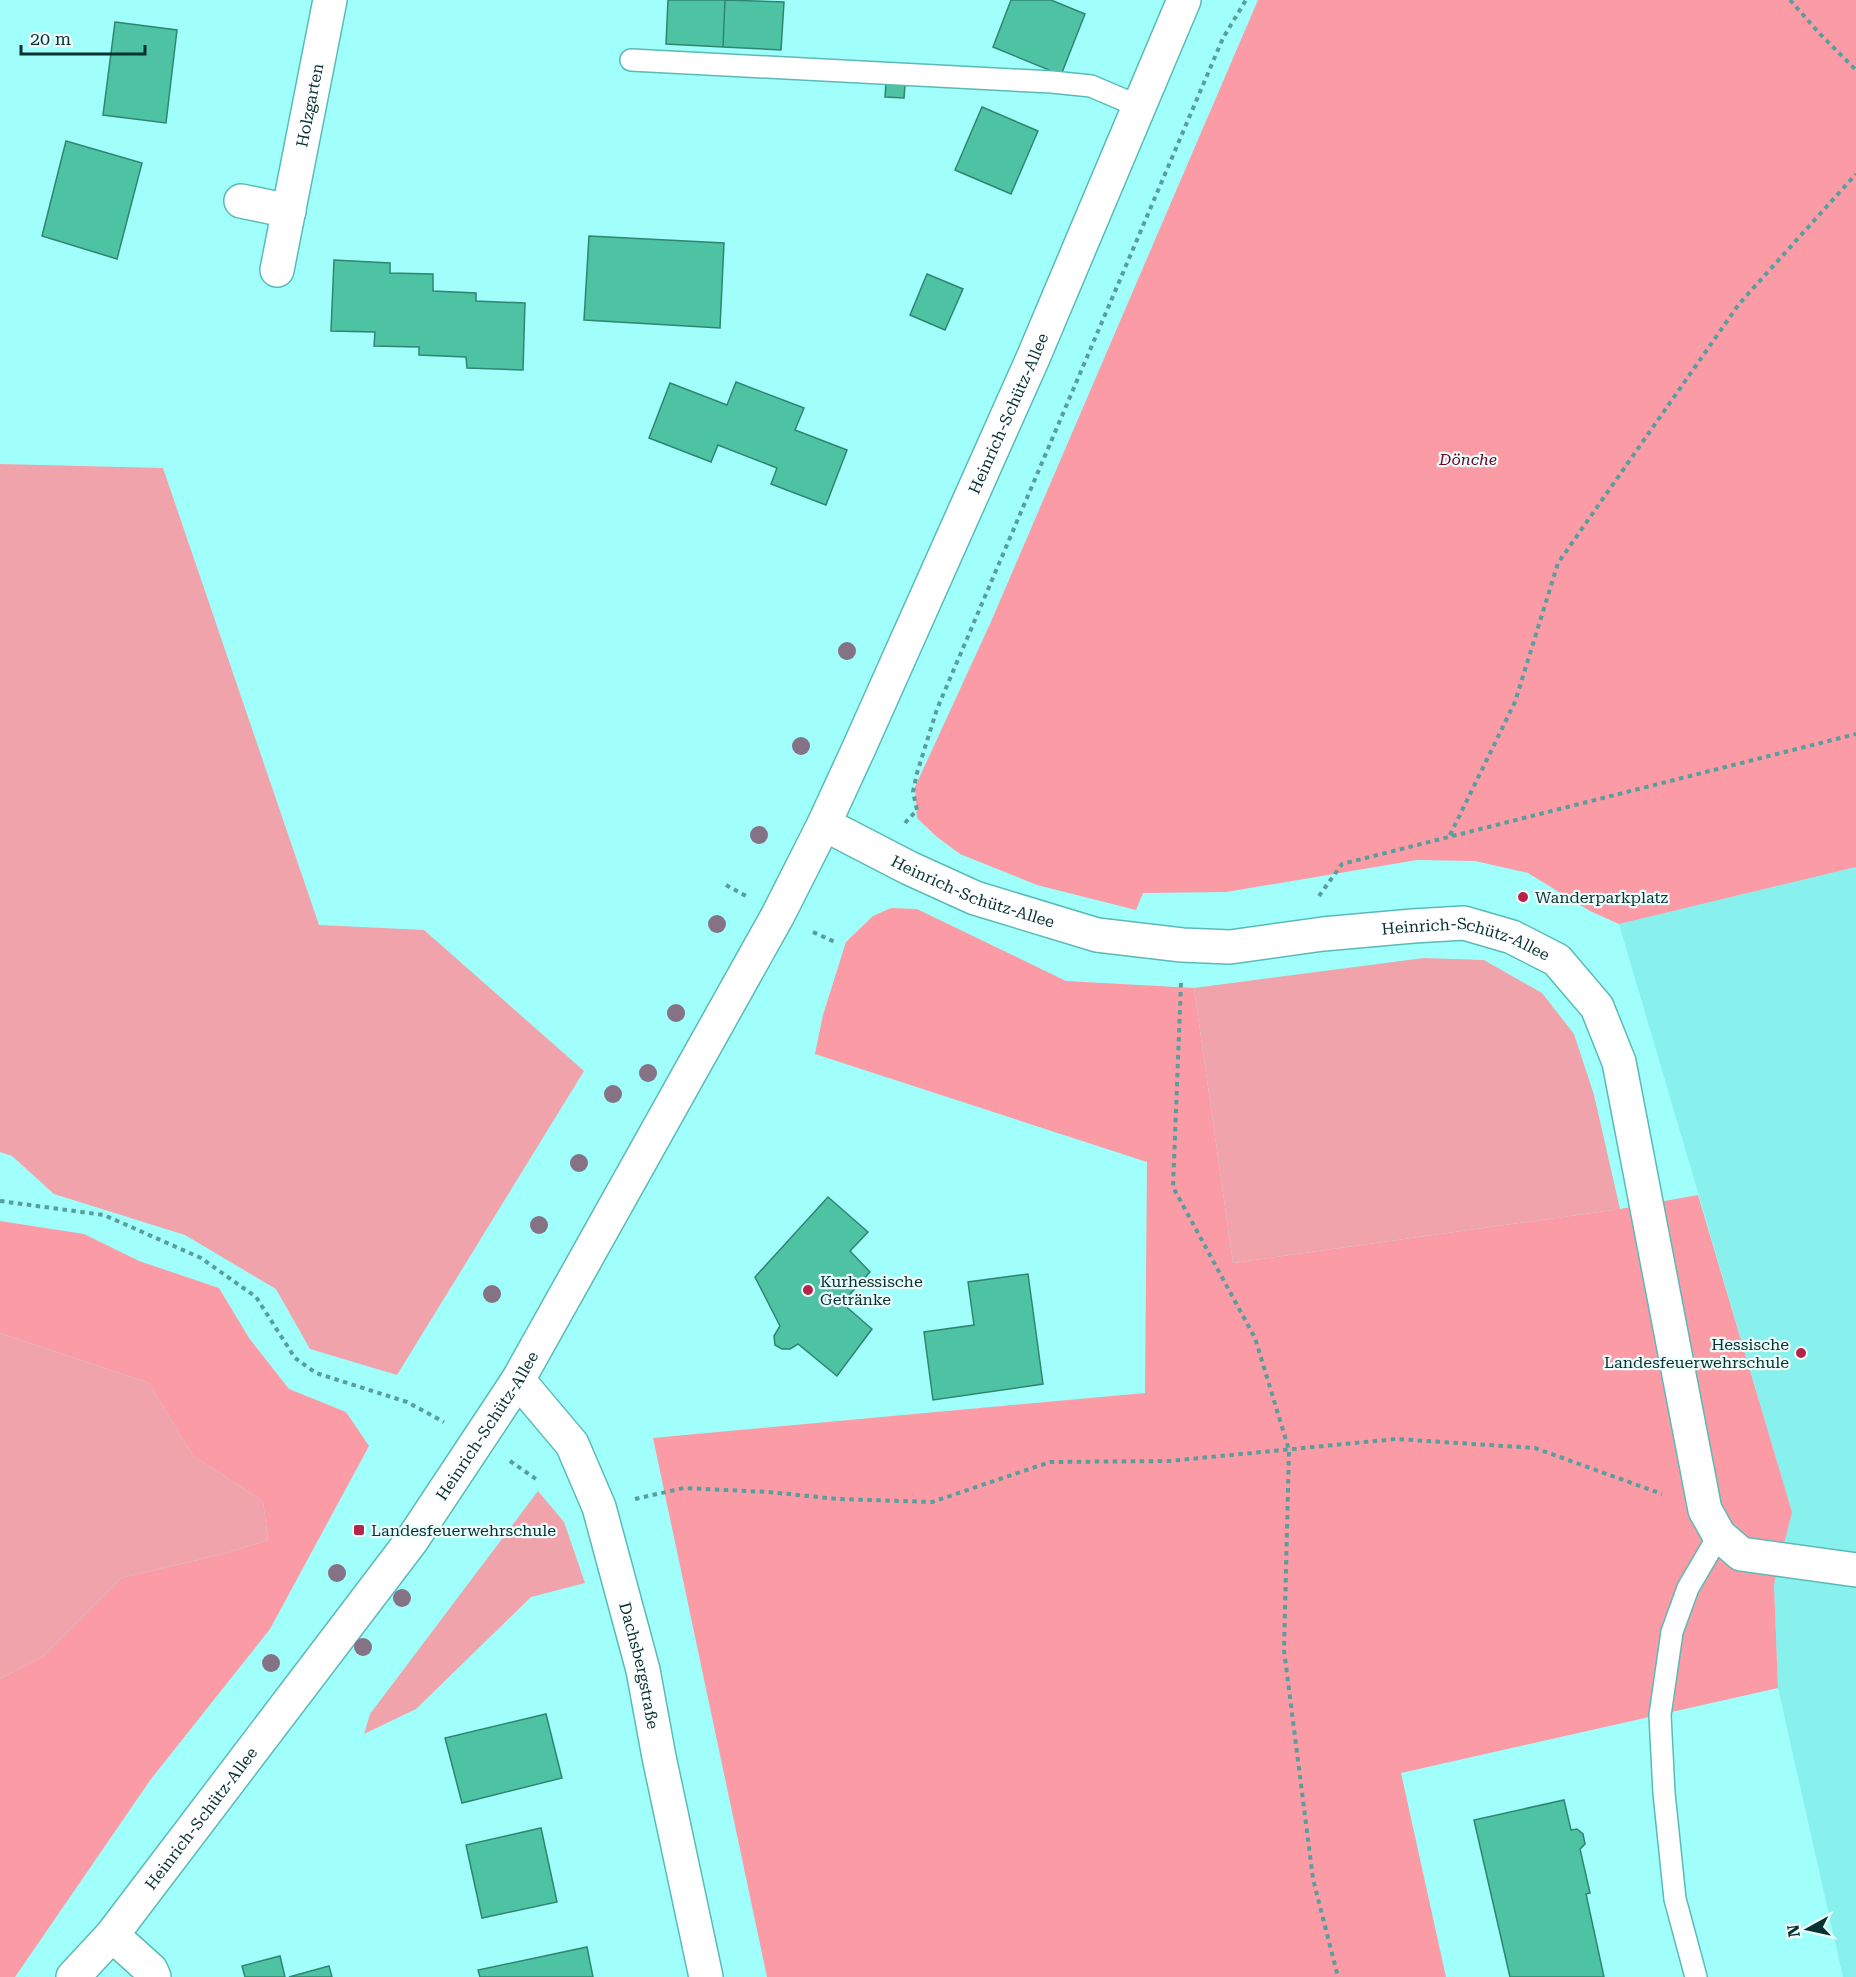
<svg xmlns="http://www.w3.org/2000/svg" width="1856" height="1977" viewBox="0 0 1856 1977" font-family="'Roboto Serif',serif">
<rect width="100%" height="100%" fill="#a0fefb"/>
<path fill="#88f0ed" d="M1856 867V1977H1843L1778 1688 1774 1584 1792 1512 1619 924Z"/>
<path fill="#f1a3ab" d="M0 464 163 468 319 925 424 930 584 1071 397 1375 310 1349 276 1289 185 1235 54 1194 12 1156 0 1152Z
M1424 958 1484 960 1542 993 1574 1034 1594 1095 1620 1209 1233 1263 1194 988Z
M0 1333 149 1383 193 1456 263 1501 268 1540 227 1553 121 1578 42 1657 0 1679Z
M538 1491 564 1522 585 1583 531 1597 416 1709 364 1734 370 1714Z"/>
<path fill="#fb9ba6" d="M1258 0H1856V867L1619 924 1590 911 1528 873 1475 861 1417 860 1226 892 1143 893 1136 910 1037 885 960 854 937 837 917 818 915 787 990 624Z
M891 908 917 909 1066 981 1194 988 1233 1263 1620 1209 1698 1195 1792 1512 1774 1584 1778 1688 1401 1773 1446 1977H767L653 1438 1145 1393 1147 1162 815 1054 823 1015 846 942 873 916Z
M0 1221 84 1234 139 1261 219 1288 249 1338 289 1389 346 1412 369 1446 270 1629 151 1779 15 1977H0V1679L42 1657 121 1578 227 1553 268 1540 263 1501 193 1456 149 1383 0 1333Z"/>
<path fill="#4ec3a4" stroke="#2f8670" stroke-width="1.5" d="M668 0H725L723 47 666 44Z
M725 0 784 2 781 50 723 47Z
M1011 0H1051L1085 14 1061 75 993 47Z
M115 22 177 30 166 123 103 115Z
M886 83 905 85 904 98 885 97Z
M982 107 1038 131 1011 194 955 170Z
M66 141 142 163 117 259 42 236Z
M589 236 724 243 720 328 584 320Z
M334 260 390 263V273L433 274V291L476 293V301L525 303 523 370 467 368 466 357 419 355V347L374 346 375 332 331 331Z
M927 274 963 289 945 330 910 315Z
M736 382 804 408 795 430 847 450 826 505 771 484 777 468 718 445 711 462 649 438 670 383 727 405Z
M828 1197 868 1232 850 1251 870 1272 842 1303 872 1329 837 1376 798 1344 790 1349H782L775 1345 774 1336 780 1326 755 1277Z
M1028 1274 1043 1384 933 1400 924 1332 974 1325 968 1282Z
M546 1714 562 1778 462 1803 445 1738Z
M1564 1800 1571 1830 1577 1829 1583 1834 1585 1844 1580 1849 1590 1893 1586 1894 1604 1977H1510L1474 1820Z
M541 1828 557 1902 482 1918 466 1845Z
M587 1947 593 1977H480L478 1970Z
M280 1956 285 1977H245L242 1966Z
M329 1966 332 1977H289Z"/>
<g fill="none" stroke-linecap="round" stroke-linejoin="round">
<defs>
<path id="service" d="M631 60 1052 82 1091 86 1138 106
M1696 1977 1675 1899 1664 1793 1660 1715 1672 1632 1688 1588 1719 1535"/>
<g id="minor">
<path d="M241 201 289 211"/>
<path id="s1" d="M277 270 330 0"/>
<path id="s2" d="M824 824 909 868 975 898 1097 935 1182 945 1230 947 1323 934 1413 926 1464 923 1512 937 1557 960 1597 1007 1619 1062 1705 1510 1719 1535 1741 1554 1856 1570"/>
<path id="s3" d="M518 1380 572 1444 599 1507 643 1670 659 1757 706 1977"/>
<path d="M112 1935 151 1970 154 1977"/>
</g>
<g id="secondary">
<path id="s4" d="M73 1977 112 1935 412 1540 518 1380 778 915 824 824 859 748 1033 358 1184 0"/>
</g>
</defs>
<use href="#service" stroke="#5bbab7" stroke-width="24"/>
<use href="#minor" stroke="#5bbab7" stroke-width="36"/>
<use href="#secondary" stroke="#5bbab7" stroke-width="36"/>
<path stroke="#589e9c" stroke-width="4" stroke-dasharray="4.5 4.5" stroke-linecap="butt" d="M1790 0 1820 34 1856 70
M905 823 917 810 913 792 917 773 937 709 1223 38 1246 0
M1450 835 1515 702 1558 563 1739 304 1856 174
M726 885 746 896
M1319 896 1342 864 1856 734
M813 932 837 943
M1181 983 1173 1187 1255 1338 1289 1450 1284 1650 1313 1879 1338 1977
M0 1201 104 1215 201 1258 256 1297 295 1358 316 1373 407 1402 444 1422
M510 1461 536 1479
M635 1499 684 1488 768 1492 838 1499 932 1502 1050 1462 1169 1461 1396 1439 1535 1448 1662 1494"/>
<use href="#service" stroke="#fff" stroke-width="21"/>
<use href="#minor" stroke="#fff" stroke-width="33"/>
<use href="#secondary" stroke="#fff" stroke-width="33"/>
</g>
<g fill="#867285">
<circle cx="847" cy="651" r="9"/>
<circle cx="801" cy="746" r="9"/>
<circle cx="759" cy="835" r="9"/>
<circle cx="717" cy="924" r="9"/>
<circle cx="676" cy="1013" r="9"/>
<circle cx="648" cy="1073" r="9"/>
<circle cx="613" cy="1094" r="9"/>
<circle cx="579" cy="1163" r="9"/>
<circle cx="539" cy="1225" r="9"/>
<circle cx="492" cy="1294" r="9"/>
<circle cx="337" cy="1573" r="9"/>
<circle cx="402" cy="1598" r="9"/>
<circle cx="363" cy="1647" r="9"/>
<circle cx="271" cy="1663" r="9"/>
</g>
<g fill="#b62549" stroke="#ebfcfb" stroke-width="2">
<circle cx="1523" cy="897" r="6"/>
<circle cx="808" cy="1290" r="6"/>
<circle cx="1801" cy="1353" r="6"/>
<rect x="353" y="1524" width="12" height="12" rx="3"/>
</g>
<g text-anchor="middle" dominant-baseline="central" stroke-width="4.5" stroke-linejoin="round" paint-order="stroke">
<g font-size="16" fill="#073231" stroke="#ebfcfb">
<text stroke="none"><textPath href="#s1" startOffset="168">Holzgarten</textPath></text>
<text stroke="none"><textPath href="#s4" startOffset="1830">Heinrich-Schütz-Allee</textPath></text>
<text stroke="none"><textPath href="#s2" startOffset="164">Heinrich-Schütz-Allee</textPath></text>
<text stroke="none"><textPath href="#s2" startOffset="669">Heinrich-Schütz-Allee</textPath></text>
<text stroke="none"><textPath href="#s4" startOffset="690">Heinrich-Schütz-Allee</textPath></text>
<text stroke="none"><textPath href="#s3" startOffset="316">Dachsbergstraße</textPath></text>
<text stroke="none"><textPath href="#s4" startOffset="204">Heinrich-Schütz-Allee</textPath></text>
</g>
<g font-size="16" font-style="italic" fill="#700025" stroke="#ebfcfb">
<text x="1468" y="459">Dönche</text>
</g>
<g font-size="16" fill="#073231" stroke="#ebfcfb" text-anchor="start">
<text x="1535" y="897">Wanderparkplatz</text>
<text x="820" y="1281">Kurhessische<tspan x="820" dy="18">Getränke</tspan></text>
<text x="1789" y="1344" text-anchor="end">Hessische<tspan x="1789" dy="18">Landesfeuerwehrschule</tspan></text>
<text x="371" y="1530">Landesfeuerwehrschule</text>
</g>
</g>
<g transform="translate(1808 1929) rotate(262)" stroke="#ebfcfb" stroke-width="4.5" paint-order="stroke">
<path d="M0-4.5L10 22L0 15L-10 22Z" fill="#073231"/>
<text y="-9" font-size="16" font-weight="bold" text-anchor="middle" fill="#073231">N</text>
</g>
<path d="M21 45v9h124v-9" fill="none" stroke="#073231" stroke-width="3"/>
<text x="30" y="45" font-size="18" fill="#073231" stroke="#ebfcfb" stroke-width="4.5" paint-order="stroke">20 m</text>
</svg>
